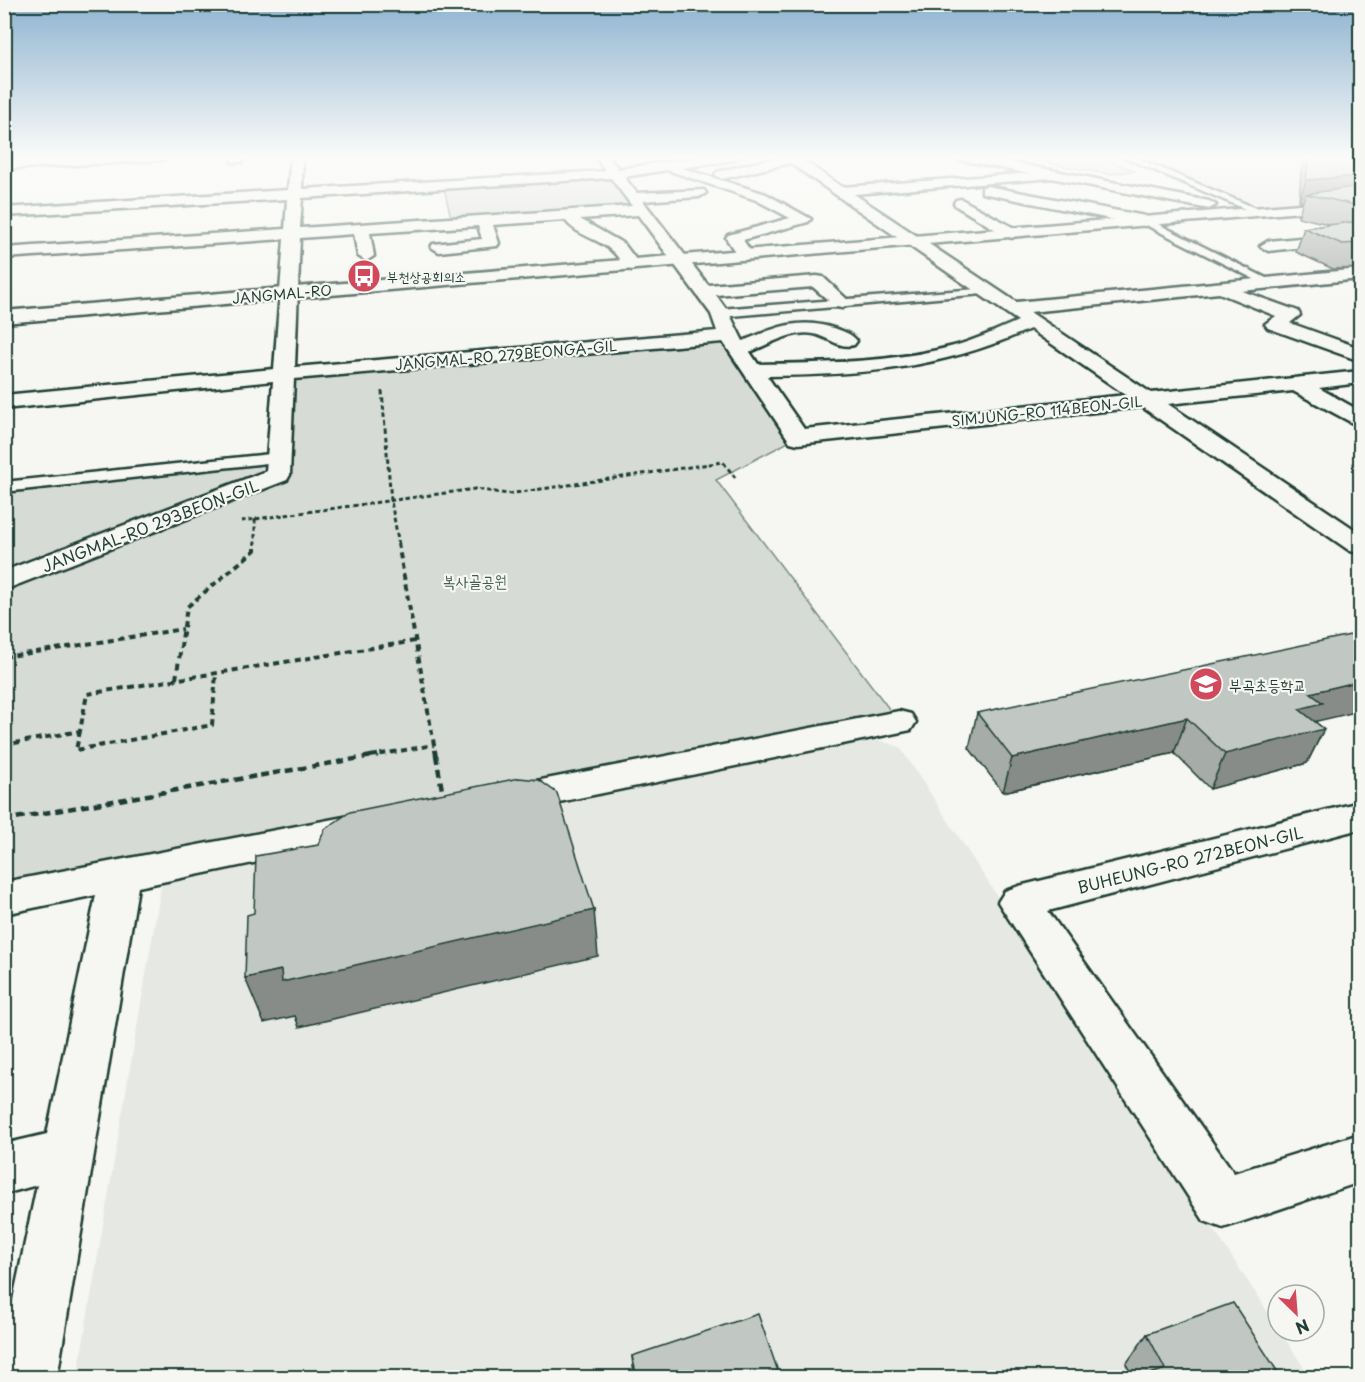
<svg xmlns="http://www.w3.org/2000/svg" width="1365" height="1382" viewBox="0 0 1365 1382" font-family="'Playpen Sans','Poor Story',sans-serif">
<rect width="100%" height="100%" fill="#f6f6f2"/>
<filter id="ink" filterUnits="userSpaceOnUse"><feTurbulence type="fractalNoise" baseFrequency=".0167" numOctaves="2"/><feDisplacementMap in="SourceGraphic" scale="12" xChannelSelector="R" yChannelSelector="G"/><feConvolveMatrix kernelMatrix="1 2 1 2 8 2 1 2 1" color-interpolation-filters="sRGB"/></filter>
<g filter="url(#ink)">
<path fill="#e6e8e4" d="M1126 156H1360V203L1260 212Z
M868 737 900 747 1310 1377 77 1378 162 881Z"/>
<path fill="#d6dbd6" stroke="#7a8c85" stroke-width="1.5" d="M1008 156H1100L1134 171 1108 174Z
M614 174 641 210 452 222 443 184Z
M729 336 798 437 716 480 899 722 5 899V581L278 475 284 374Z
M273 461 267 476 5 576V491Z"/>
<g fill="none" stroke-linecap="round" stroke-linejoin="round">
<defs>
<path id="lane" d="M994 156H1023L981 162 977 160Z
M1121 156H1132L1265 212 1257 214Z
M1142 219H1148L1276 283 1266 285 1142 223Z
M990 288 994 289V293L720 317 714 313 720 309Z
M280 453 285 455 288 458 285 461 4 492V482Z"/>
<path id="street" d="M92 156H169L163 160 4 169V161Z
M232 156H244L242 162H232Z
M291 156H303L302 189 605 171 595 156H608L618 169 707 156H740L734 160 682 168 766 194 811 219 808 222 743 240 753 255 745 260 739 258 726 238 728 235 790 218 756 200 667 170 624 177 637 193 704 190 706 193 699 197 643 201 708 285 817 276 823 277 851 303 842 308 836 307 813 287 716 295 729 313 743 341C774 328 799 317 833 328 841 330 852 334 857 341L854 345C839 349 828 337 814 334 791 330 770 344 750 352L758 364C824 363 890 363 954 346 976 340 997 330 1018 321L790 163 722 179 715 175 717 172 782 156H797L842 187 1058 171 1060 174 1053 178 854 194 1016 302 1360 269V279L1242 291 1298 311 1300 315 1290 323 1360 348V361L1268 328 1265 324 1276 316 1219 293 1030 312 1151 393 1360 371V383L1319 388 1360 411V427L1293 391 1168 404 1360 533V553L1350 551 1142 407 798 444 790 442 723 342 294 379 290 475 287 480 4 590V571L266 471 273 381 4 409V395L274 369 284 239 4 258V248L285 229 287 199 4 216V208L288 190ZM611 178 632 206 300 228 302 198ZM638 215 711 314 717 331 295 367 300 238 354 234 358 256 366 261 374 256 370 233 478 226 482 239 433 244 431 247 439 252 497 246 499 243 493 225 565 220C577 236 598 238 612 251 620 257 621 267 632 270L640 265 624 244 580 219ZM1030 329 1126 395 804 429 767 376C864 375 941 369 1030 329Z
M987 186 1145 216 1153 221 1145 226 982 193V187Z
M961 199 1018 230 1020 233 1012 238 1006 236 956 206 954 203 956 200Z
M1342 234 1348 236 1350 239 1348 242 1268 251 1260 246 1268 241Z
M899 711 911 714 916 722 911 730 510 812 497 808 491 799 497 790 510 786Z
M1360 802V829L1048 911 1234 1173 1360 1134V1182L1223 1228 1204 1221 998 902 1005 891 1019 886Z
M365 813 378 817 384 827 378 837 138 887 57 1378H4V1343L37 1185 4 1194V1144L47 1134 96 895 4 914V882Z"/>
<path id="secondary" d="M954 156H980L1209 201 1216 205 1209 209 960 160Z
M1360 199V207L4 323V311Z"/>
</defs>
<use href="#lane" stroke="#1f3d34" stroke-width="5"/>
<use href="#street" stroke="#1f3d34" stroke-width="5"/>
<use href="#secondary" stroke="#1f3d34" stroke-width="5"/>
<path stroke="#1f3d34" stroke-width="3" stroke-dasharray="4.5 3" stroke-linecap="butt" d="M382 391 391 501 399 545
M255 519V545
M241 521 475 489 508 494 723 462 737 480"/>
<path stroke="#1f3d34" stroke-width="4" stroke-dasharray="6 4.5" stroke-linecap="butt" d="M398 543 436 756
M4 657 183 629
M176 679 187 607 255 550V543
M80 731 76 750 212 725 216 673
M4 745 80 731 87 694 415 641
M370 756 434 745"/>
<path stroke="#1f3d34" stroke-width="4.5" stroke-dasharray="8 5" stroke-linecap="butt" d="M436 755 443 796
M4 820 378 755"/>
<use href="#lane" fill="#f6f6f2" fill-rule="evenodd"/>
<use href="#street" fill="#f6f6f2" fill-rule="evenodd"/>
<use href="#secondary" fill="#f6f6f2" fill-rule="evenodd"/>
</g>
<path fill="#a6aca8" stroke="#1f3d34" stroke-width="1.5" d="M1306 156H1360V268L1333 269 1296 252 1304 228 1332 225 1298 217 1303 201 1299 202 1301 173Z
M977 713 1315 722 1324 729 1307 763 1210 789 1174 753 1003 792 969 748Z
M1147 1334 1281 1377H1133L1126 1364Z
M632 1356 780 1377H634Z"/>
<path fill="#878c88" stroke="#1f3d34" stroke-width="1.5" d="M1360 176V195L1306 194 1303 201 1299 202 1306 180Z
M1360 681V711L1313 722 1324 729 1307 763 1210 789 1225 754 1299 709 1310 693Z
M1187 718 1174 753 1003 792 1012 758Z
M594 910 598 956 299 1027 295 1016 264 1023 245 978 281 970Z"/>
<path fill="#c1c8c3" stroke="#1f3d34" stroke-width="1.5" d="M1308 156H1360V176L1306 180Z
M1360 186V206L1306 194Z
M1360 221V243L1342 244 1304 228Z
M1360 633V681L1310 693 1323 703 1299 709 1324 729 1225 754 1187 718 1012 758 977 713Z
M519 778 539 780 557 793 594 910 282 982 281 970 245 978 247 915 254 913 256 856 318 845 325 829 350 812Z
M1233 1303 1281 1377H1142L1165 1369 1147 1334Z
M758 1314 780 1377H637L632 1356Z"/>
</g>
<linearGradient id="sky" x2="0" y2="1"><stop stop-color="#8fb4d1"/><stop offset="0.45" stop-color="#fbfbf9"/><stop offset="1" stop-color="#fbfbf9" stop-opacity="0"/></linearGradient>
<rect width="1365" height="350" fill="url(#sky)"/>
<defs>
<symbol id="bus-disc" viewBox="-11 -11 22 22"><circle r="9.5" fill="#d1495b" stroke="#f6f6f2"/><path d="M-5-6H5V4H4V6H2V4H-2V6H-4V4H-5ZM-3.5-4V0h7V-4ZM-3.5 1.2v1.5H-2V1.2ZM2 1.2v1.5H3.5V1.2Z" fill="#fff"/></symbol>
<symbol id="school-disc" viewBox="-11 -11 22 22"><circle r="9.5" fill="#d1495b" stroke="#f6f6f2"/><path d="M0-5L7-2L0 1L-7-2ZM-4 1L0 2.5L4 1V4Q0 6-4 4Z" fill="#fff"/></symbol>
</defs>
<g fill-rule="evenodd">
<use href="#bus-disc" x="345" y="257" width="38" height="38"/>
<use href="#school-disc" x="1187" y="665" width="38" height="38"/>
</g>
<g text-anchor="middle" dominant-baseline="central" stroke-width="4.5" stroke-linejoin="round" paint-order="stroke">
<g font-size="14" fill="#1f3d34" stroke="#f6f6f2" text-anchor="start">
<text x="387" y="276">부천상공회의소</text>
</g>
<g font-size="14" fill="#1f3d34" stroke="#f6f6f2">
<text transform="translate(282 294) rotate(-5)">JANGMAL-RO</text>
<text transform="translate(506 355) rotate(-5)">JANGMAL-RO 279BEONGA-GIL</text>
<text transform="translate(1047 411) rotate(-6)">SIMJUNG-RO 114BEON-GIL</text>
</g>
<g font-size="16" fill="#1f3d34" stroke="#f6f6f2">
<text transform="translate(150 525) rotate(-21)">JANGMAL-RO 293BEON-GIL</text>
<text transform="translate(1190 859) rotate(-14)">BUHEUNG-RO 272BEON-GIL</text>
</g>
<g font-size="16" fill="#445d54" stroke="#f6f6f2">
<text x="475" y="580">복사골공원</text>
</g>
<g font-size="16" fill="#1f3d34" stroke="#f6f6f2" text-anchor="start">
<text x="1229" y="684">부곡초등학교</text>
</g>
</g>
<rect width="1365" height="1382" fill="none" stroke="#f6f6f2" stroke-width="24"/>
<rect x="12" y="12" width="1341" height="1358" fill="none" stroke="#1f3d34" stroke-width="2" filter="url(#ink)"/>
<g transform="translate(1296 1313) rotate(155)"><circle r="28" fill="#f6f6f2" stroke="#a0aca6" stroke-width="1.5"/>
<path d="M0-4.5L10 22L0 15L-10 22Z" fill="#d1495b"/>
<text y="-9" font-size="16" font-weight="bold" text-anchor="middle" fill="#1f3d34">N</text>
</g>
</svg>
